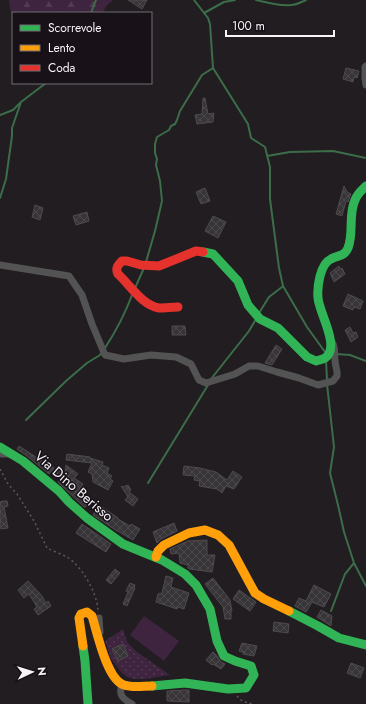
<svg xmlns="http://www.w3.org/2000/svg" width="366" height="704" viewBox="0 0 366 704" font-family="Jost,sans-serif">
<defs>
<pattern id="green-dots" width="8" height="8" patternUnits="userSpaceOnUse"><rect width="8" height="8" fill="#3e243f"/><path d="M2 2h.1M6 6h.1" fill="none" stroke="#513a52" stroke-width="1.8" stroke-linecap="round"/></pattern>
<pattern id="forest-firs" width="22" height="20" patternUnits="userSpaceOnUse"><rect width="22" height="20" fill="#3e243f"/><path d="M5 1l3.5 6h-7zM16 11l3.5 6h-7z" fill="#513a52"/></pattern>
<pattern id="building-cross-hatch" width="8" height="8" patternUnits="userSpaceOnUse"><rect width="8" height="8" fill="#383538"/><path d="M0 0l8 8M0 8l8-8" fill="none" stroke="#4c494c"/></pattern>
</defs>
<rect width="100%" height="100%" fill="#211d21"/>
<path fill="url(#green-dots)" d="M123 629 127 642 137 652 170 675 144 679H134L127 677 122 673 111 659 105 641Z"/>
<path fill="url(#forest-firs)" d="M9 0H113L107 5 102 13H13V17L10 8Z"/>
<path fill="#3e243f" d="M144 616 179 641 164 661 130 635Z"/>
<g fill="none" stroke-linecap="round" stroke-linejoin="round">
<path stroke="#3c6d49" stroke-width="2" d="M194 0 208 18 210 24 213 68 248 124 251 138 265 147 270 167V199L279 268 283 286 307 327 325 352
M256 0C264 2 283 6 291 5 297 5 301 2 306 0
M91 13 96 0
M204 13 224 2 235 0
M0 115 13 110 21 102 46 83
M267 156 290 152 333 151 366 158
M0 198 6 179 12 136V128L21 102
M146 262 155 231 162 201 160 181 156 165 157 159 155 153V144L157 137 169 130 171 126 175 124 177 120 180 111 202 75 213 68
M135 288 144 268
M259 313 269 297 282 287
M105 348C116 331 125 314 132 295
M336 354 350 355 366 361
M326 360 327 380
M211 379 249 331 256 319
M327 384 334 447 330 473 338 505 344 532 354 563 366 586
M26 420 66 381 87 363 100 355 102 352
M148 483 208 385
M331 611 345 574 354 563"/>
</g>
<path fill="url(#building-cross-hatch)" stroke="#4e4a4e" d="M128 0H147L142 9Z
M346 68 359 71 357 78 354 77 353 82 343 79Z
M203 98H205L208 114 214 113 213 122 197 124 195 115 202 114Z
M344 186 347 192 351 194 348 202 346 201 342 216 336 214Z
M205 188 210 201 201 204 196 192Z
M35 205 43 208 40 220 32 217Z
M87 212 89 221 76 225 73 216Z
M213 216 226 222 218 238 205 231Z
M339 266 340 269 342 268 345 274 334 282 330 273Z
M348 294 363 301 360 309 354 307 353 310 343 306Z
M172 326H185L186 335H172Z
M350 327 353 333 356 332 358 337 351 342 345 330Z
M276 345 282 349 272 365 265 363Z
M19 446 42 461 54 468 49 474 27 456 17 449Z
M67 454 90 457V458L103 462 102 465 109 468 107 473 112 476 110 479 113 481 108 490 93 482 92 474 88 472 92 463 66 460Z
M66 465 78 474 74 478 83 484 78 492 87 506 84 507 58 482 61 478 55 474 59 469 65 474Z
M184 466 200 468 216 472 227 480 233 471 242 477 234 489 226 486 222 493 217 489 199 486 200 481 194 480 195 476 183 475Z
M128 485 131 490 129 492 138 499 133 506 125 500 128 497 121 486 123 487Z
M3 501H7L8 506 4 507 8 528 1 529 0 525V502Z
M99 505 118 518V519L130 526 131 524 140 529 133 540 114 529 93 515Z
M174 523 177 531 161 539 157 543 153 532Z
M82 524 111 544 106 552 76 533Z
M207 540V555H215L212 572 189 569 188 568V565L180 563 179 553 171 554 170 549 188 541Z
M115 569 120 573 111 584 106 580Z
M166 576 173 578 171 587 189 593 184 609 178 607 177 609 156 602 158 594 162 593Z
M213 578 230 600 232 611H231V619H225L223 607 205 584Z
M28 581 42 596 46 603 48 601 51 606 38 615 34 609 37 607 29 594 24 598 18 590Z
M130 583 135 585 134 588H135L127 606 123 604 128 592 126 591Z
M314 585 331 594 324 607 312 602 306 612 295 606 299 598 306 601Z
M239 590 256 602 250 611 233 599Z
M321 610 332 616 331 626 317 617Z
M274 622 289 624 288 633 273 631Z
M242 643 257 646 254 656 243 654V652L239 651Z
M123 644 128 656 118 661 112 649Z
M213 652 217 656 221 662 225 664 221 669 213 664 212 665 206 660Z
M351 663 364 668 360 678 347 673Z
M185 690H189V702L167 701V691Z"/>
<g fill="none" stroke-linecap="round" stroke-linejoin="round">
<path stroke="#5b595b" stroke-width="1.5" stroke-dasharray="2 3" stroke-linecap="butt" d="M0 469 8 484 17 494 34 521 47 548C53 551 61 554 67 557 82 566 97 593 98 610
M237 696 242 701 252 704"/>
<path stroke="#535353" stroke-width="7" d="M366 66 365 67V78L366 85
M0 265 69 276 82 295 92 324 105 355 124 359 151 355 176 357 191 364 199 380 206 383 235 374 249 366H258L277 372 299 378 318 385 333 381 337 376C338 370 335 367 335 360 334 353 336 348 332 342
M0 454H12
M99 618 100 632
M122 685C118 695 123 699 132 704"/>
<path stroke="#30b455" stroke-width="9" d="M203 252 213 254 238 281 248 305 260 319 278 328 307 357 316 361C319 360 322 360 325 358 341 347 319 313 318 298 317 287 320 264 331 259 338 255 344 257 348 248 354 233 348 215 355 200 357 194 362 190 366 186
M0 447 23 461 59 491 69 502 87 518 123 544 162 560 185 574 196 585 210 609 217 641 224 656 235 661 251 666 254 675 246 688 228 689 185 683 152 686
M289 611 318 626 339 638 366 645
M83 646 85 661 88 704"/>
<path stroke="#ff9f0a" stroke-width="9" d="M156 557 158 551 164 545 189 533 205 530 218 535 229 545 255 593 264 599 289 611
M83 646 79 618 81 614 87 612 92 616C97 632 107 680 124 685 133 688 143 686 152 686"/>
<path stroke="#e5322d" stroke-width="9" d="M178 307C172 307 165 308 159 308 142 305 130 285 118 274 115 268 118 265 122 261H127L141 265 159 266 196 251 203 252"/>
</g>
<g text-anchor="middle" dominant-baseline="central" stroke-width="3" stroke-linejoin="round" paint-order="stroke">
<g font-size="14" fill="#f7f3f7" stroke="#181218">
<text transform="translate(74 486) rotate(41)">Via Dino Berisso</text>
</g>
</g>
<rect x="12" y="12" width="140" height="72" fill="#181218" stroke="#716c71"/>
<rect x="20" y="25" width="20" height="6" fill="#30b455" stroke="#716c71"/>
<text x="48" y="32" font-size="12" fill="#f7f3f7">Scorrevole</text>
<rect x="20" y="45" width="20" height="6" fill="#ff9f0a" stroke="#716c71"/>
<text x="48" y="52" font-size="12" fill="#f7f3f7">Lento</text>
<rect x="20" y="65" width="20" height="6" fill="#e5322d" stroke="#716c71"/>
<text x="48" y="72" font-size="12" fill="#f7f3f7">Coda</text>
<g transform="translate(32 672) rotate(86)" stroke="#181218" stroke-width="3" paint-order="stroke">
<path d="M0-3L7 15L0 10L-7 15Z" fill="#f7f3f7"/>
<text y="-6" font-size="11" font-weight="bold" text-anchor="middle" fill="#f7f3f7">N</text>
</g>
<path d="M226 30v6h108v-6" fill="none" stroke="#f7f3f7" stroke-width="2"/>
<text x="232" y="30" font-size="12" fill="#f7f3f7" stroke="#181218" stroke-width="3" paint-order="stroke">100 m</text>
</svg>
